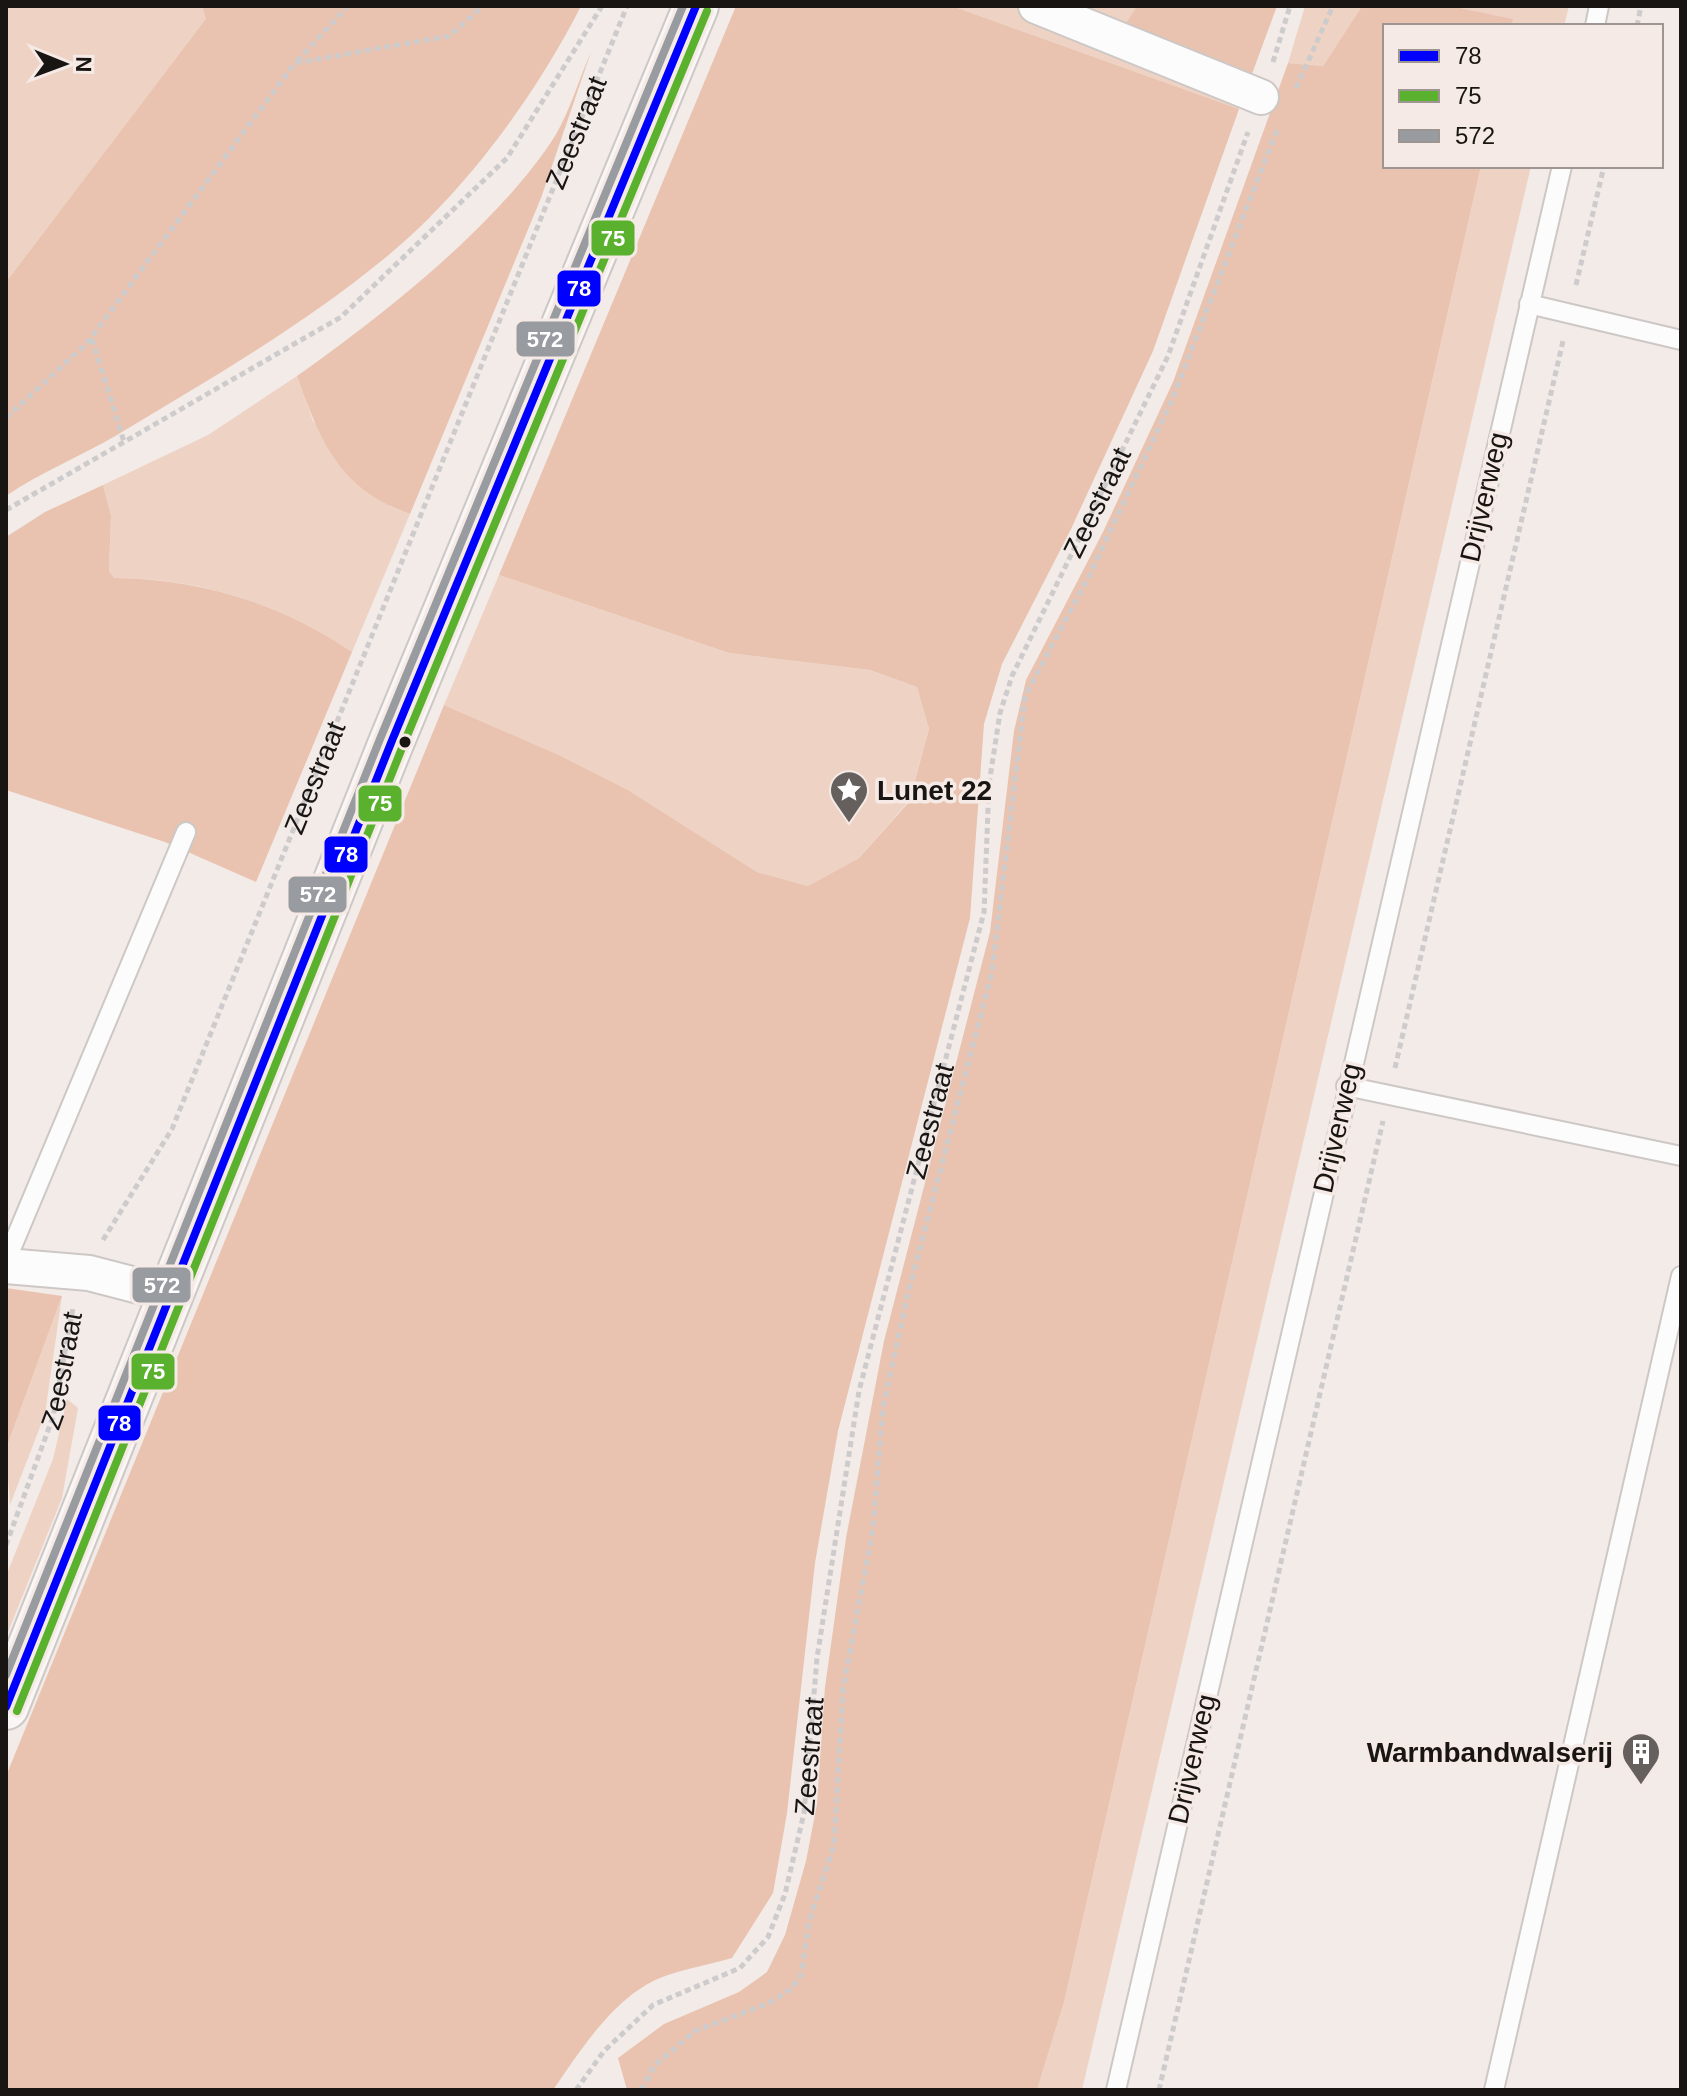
<svg xmlns="http://www.w3.org/2000/svg" width="1687" height="2096" viewBox="0 0 1687 2096" font-family="Helvetica,sans-serif">
<rect width="100%" height="100%" fill="#f2ebe8"/>
<path fill="#eed3c5" d="M6 6H202L207 19 6 282Z
M952 6H1137L1124 28 1252 74 1239 109Z
M1305 6H1362L1323 66 1288 63Z
M1451 6H1569L1564 26H1511L1512 19Z
M1481 166H1531L1082 2090H1037L1064 2002Z
M297 376 313 421 391 507 410 514 352 652C281 604 199 578 114 578L109 571 111 515 103 485 208 435Z
M499 575 729 653 870 670 917 687 929 729 909 801 859 858 808 886 757 872 628 790 559 755 444 705Z
M62 1296 45 1414 10 1505 6 1449Z
M67 1399 78 1408 62 1498 6 1637V1576L53 1459Z"/>
<path fill="#e9c3af" d="M202 6H581C536 95 463 195 385 258 302 326 209 380 117 435 81 456 41 472 6 496V282L206 19Z
M736 6H952L1239 109 1153 351 1071 529 1002 664 984 724 970 918 838 1431 815 1563 787 1813 773 1893 732 1958C708 1965 683 1969 660 1978 614 1997 580 2051 553 2090H6V1776L444 705 559 755 628 790 757 872 808 886 859 858 909 802 929 729 917 687 870 670 729 653 499 575Z
M1137 6H1277L1252 74 1123 28Z
M1362 6H1451L1513 19 1511 26H1385V166H1481L1064 2002 1037 2090H627L618 2058 664 2024 739 1992 767 1972 785 1935 806 1861 817 1804 825 1687 846 1538 884 1341 990 932 1014 731 1026 680 1103 532 1173 382 1288 63 1323 66Z
M591 52 541 198 410 514C340 490 320 441 297 376 382 316 499 224 555 136 570 111 579 79 591 52Z
M103 485 111 515 109 571 114 578C199 579 281 603 352 652L256 882 165 842 6 790V537L45 512Z
M6 1288 62 1296 6 1449Z"/>
<g fill="none" stroke-linecap="round" stroke-linejoin="round">
<defs>
<path id="lane" d="M1595 26 1599 6
M1529 304 1681 340
M1346 1086 1681 1156
M6 1261 186 832
M1116 2090 1562 166
M1494 2090 1681 1276"/>
<path id="street" d="M1036 6 1261 97
M6 1266 89 1273 170 1294"/>
<path id="secondary" d="M6 1707 391 743 696 6"/>
</defs>
<use href="#lane" stroke="#cdc8c5" stroke-width="22"/>
<use href="#street" stroke="#cdc8c5" stroke-width="38"/>
<use href="#secondary" stroke="#cdc8c5" stroke-width="48"/>
<g stroke="#cdcbcb" stroke-width="5" stroke-dasharray="6 4" stroke-linecap="butt">
<path d="M1637 26 1641 6"/>
<path d="M297 61 348 6"/>
<path d="M1273 62 1290 6"/>
<path d="M1296 88 1333 6"/>
<path d="M1576 285 1604 166"/>
<path d="M92 339 124 442"/>
<path d="M6 418 87 343 295 63 449 36 483 6"/>
<path d="M6 510 341 317 507 158 602 6"/>
<path d="M1395 1068 1563 341"/>
<path id="s1" d="M103 1240 172 1129 627 6"/>
<path id="s2" d="M6 1545 53 1417 73 1308"/>
<path id="s3" d="M576 2090 604 2051 653 2005 740 1968 768 1937 785 1894 804 1813 817 1658 859 1391 984 912 989 784 1000 713 1012 676 1168 356 1248 132"/>
<path d="M641 2090 655 2065 695 2031 769 2003 791 1989 801 1975 809 1922 834 1845 843 1688 873 1529 883 1407 907 1298 992 972 1025 696 1089 576 1172 400 1277 130"/>
<path d="M1159 2090 1383 1121"/>
</g>
<use href="#lane" stroke="#fdfcfc" stroke-width="18"/>
<use href="#street" stroke="#fdfcfc" stroke-width="34"/>
<use href="#secondary" stroke="#f9f6f5" stroke-width="44"/>
<defs>
<path id="bus-1" d="M6 1707 391 743 696 6"/>
<path id="bus-2" d="M17 1711 402 748 707 11"/>
<path id="bus-3" d="M6 1675 380 739 683 6"/>
</defs>
<use href="#bus-1" stroke="#f5eae5" stroke-width="14"/>
<use href="#bus-2" stroke="#f5eae5" stroke-width="14"/>
<use href="#bus-3" stroke="#f5eae5" stroke-width="14"/>
<use href="#bus-1" stroke="#00f" stroke-width="8"/>
<use href="#bus-2" stroke="#5ab12e" stroke-width="8"/>
<use href="#bus-3" stroke="#989ca0" stroke-width="8"/>
</g>
<defs>
<symbol id="sight-pin" viewBox="-11 -11 22 30"><path d="M0 17L-7.5 6A9.5 9.5 0 1 1 7.5 6Z" fill="#65605e" stroke="#f5eae5"/><path d="M0-6L1.8-2.2L6-1.7L2.9 1.2L3.7 5.4L0 3.3L-3.7 5.4L-2.9 1.2L-6-1.7L-1.8-2.2Z" fill="#fff"/></symbol>
<symbol id="building-pin" viewBox="-11 -11 22 30"><path d="M0 17L-7.5 6A9.5 9.5 0 1 1 7.5 6Z" fill="#65605e" stroke="#f5eae5"/><path d="M-4-6H4V6H1V3H-1V6H-4ZM-2.5-4.3h1.7v1.8h-1.7ZM.8-4.3h1.7v1.8H.8ZM-2.5-1h1.7V.8h-1.7ZM.8-1h1.7V.8H.8Z" fill="#fff"/></symbol>
</defs>
<g fill-rule="evenodd">
<use href="#sight-pin" x="827" y="768" width="44" height="60"/>
<use href="#building-pin" x="1619" y="1730" width="44" height="60"/>
</g>
<circle fill="#191513" stroke="#f5eae5" stroke-width="3" cx="405" cy="742" r="7"/>
<g text-anchor="middle" dominant-baseline="central" stroke-width="7" stroke-linejoin="round" paint-order="stroke">
<g font-size="28" fill="#191513" stroke="#f5eae5">
<text stroke="none"><textPath href="#s1" startOffset="1206">Zeestraat</textPath></text>
<text transform="translate(1484 497) rotate(-77)">Drijverweg</text>
<text stroke="none"><textPath href="#s3" startOffset="1734">Zeestraat</textPath></text>
<text stroke="none"><textPath href="#s1" startOffset="510">Zeestraat</textPath></text>
<text stroke="none"><textPath href="#s3" startOffset="1086">Zeestraat</textPath></text>
<text transform="translate(1337 1128) rotate(-77)">Drijverweg</text>
<text stroke="none"><textPath href="#s2" startOffset="184">Zeestraat</textPath></text>
<text stroke="none"><textPath href="#s3" startOffset="438">Zeestraat</textPath></text>
<text transform="translate(1192 1759) rotate(-77)">Drijverweg</text>
</g>
<g font-size="28" font-weight="bold" fill="#191513" stroke="#f5eae5" text-anchor="start">
<text x="877" y="790">Lunet 22</text>
<text x="1613" y="1752" text-anchor="end">Warmbandwalserij</text>
</g>
</g>
<g stroke="#f5eae5" stroke-width="3">
<rect x="590" y="219" width="46" height="38" rx="8" fill="#5ab12e"/>
<rect x="556" y="269" width="46" height="39" rx="8" fill="#00f"/>
<rect x="515" y="320" width="61" height="38" rx="8" fill="#989ca0"/>
<rect x="357" y="784" width="46" height="39" rx="8" fill="#5ab12e"/>
<rect x="323" y="835" width="46" height="39" rx="8" fill="#00f"/>
<rect x="287" y="875" width="61" height="39" rx="8" fill="#989ca0"/>
<rect x="131" y="1266" width="61" height="38" rx="8" fill="#989ca0"/>
<rect x="130" y="1352" width="46" height="39" rx="8" fill="#5ab12e"/>
<rect x="97" y="1404" width="45" height="38" rx="8" fill="#00f"/>
</g>
<g font-size="22" text-anchor="middle" font-weight="bold" fill="#fff">
<text x="613" y="246">75</text>
<text x="579" y="296">78</text>
<text x="545" y="347">572</text>
<text x="380" y="811">75</text>
<text x="346" y="862">78</text>
<text x="318" y="902">572</text>
<text x="162" y="1293">572</text>
<text x="153" y="1379">75</text>
<text x="119" y="1431">78</text>
</g>
<rect width="1687" height="2096" fill="none" stroke="#191513" stroke-width="16"/>
<rect x="1383" y="24" width="280" height="144" fill="#f5eae5" stroke="#9d9591" stroke-width="2"/>
<rect x="1399" y="50" width="40" height="12" fill="#0000ff" stroke="#9d9591" stroke-width="2"/>
<text x="1455" y="64" font-size="24" fill="#191513">78</text>
<rect x="1399" y="90" width="40" height="12" fill="#5ab12e" stroke="#9d9591" stroke-width="2"/>
<text x="1455" y="104" font-size="24" fill="#191513">75</text>
<rect x="1399" y="130" width="40" height="12" fill="#989ca0" stroke="#9d9591" stroke-width="2"/>
<text x="1455" y="144" font-size="24" fill="#191513">572</text>
<g transform="translate(64 64) rotate(91)" stroke="#f5eae5" stroke-width="6" paint-order="stroke">
<path d="M0-6L14 30L0 20L-14 30Z" fill="#191513"/>
<text y="-12" font-size="22" font-weight="bold" text-anchor="middle" fill="#191513">N</text>
</g>
</svg>
